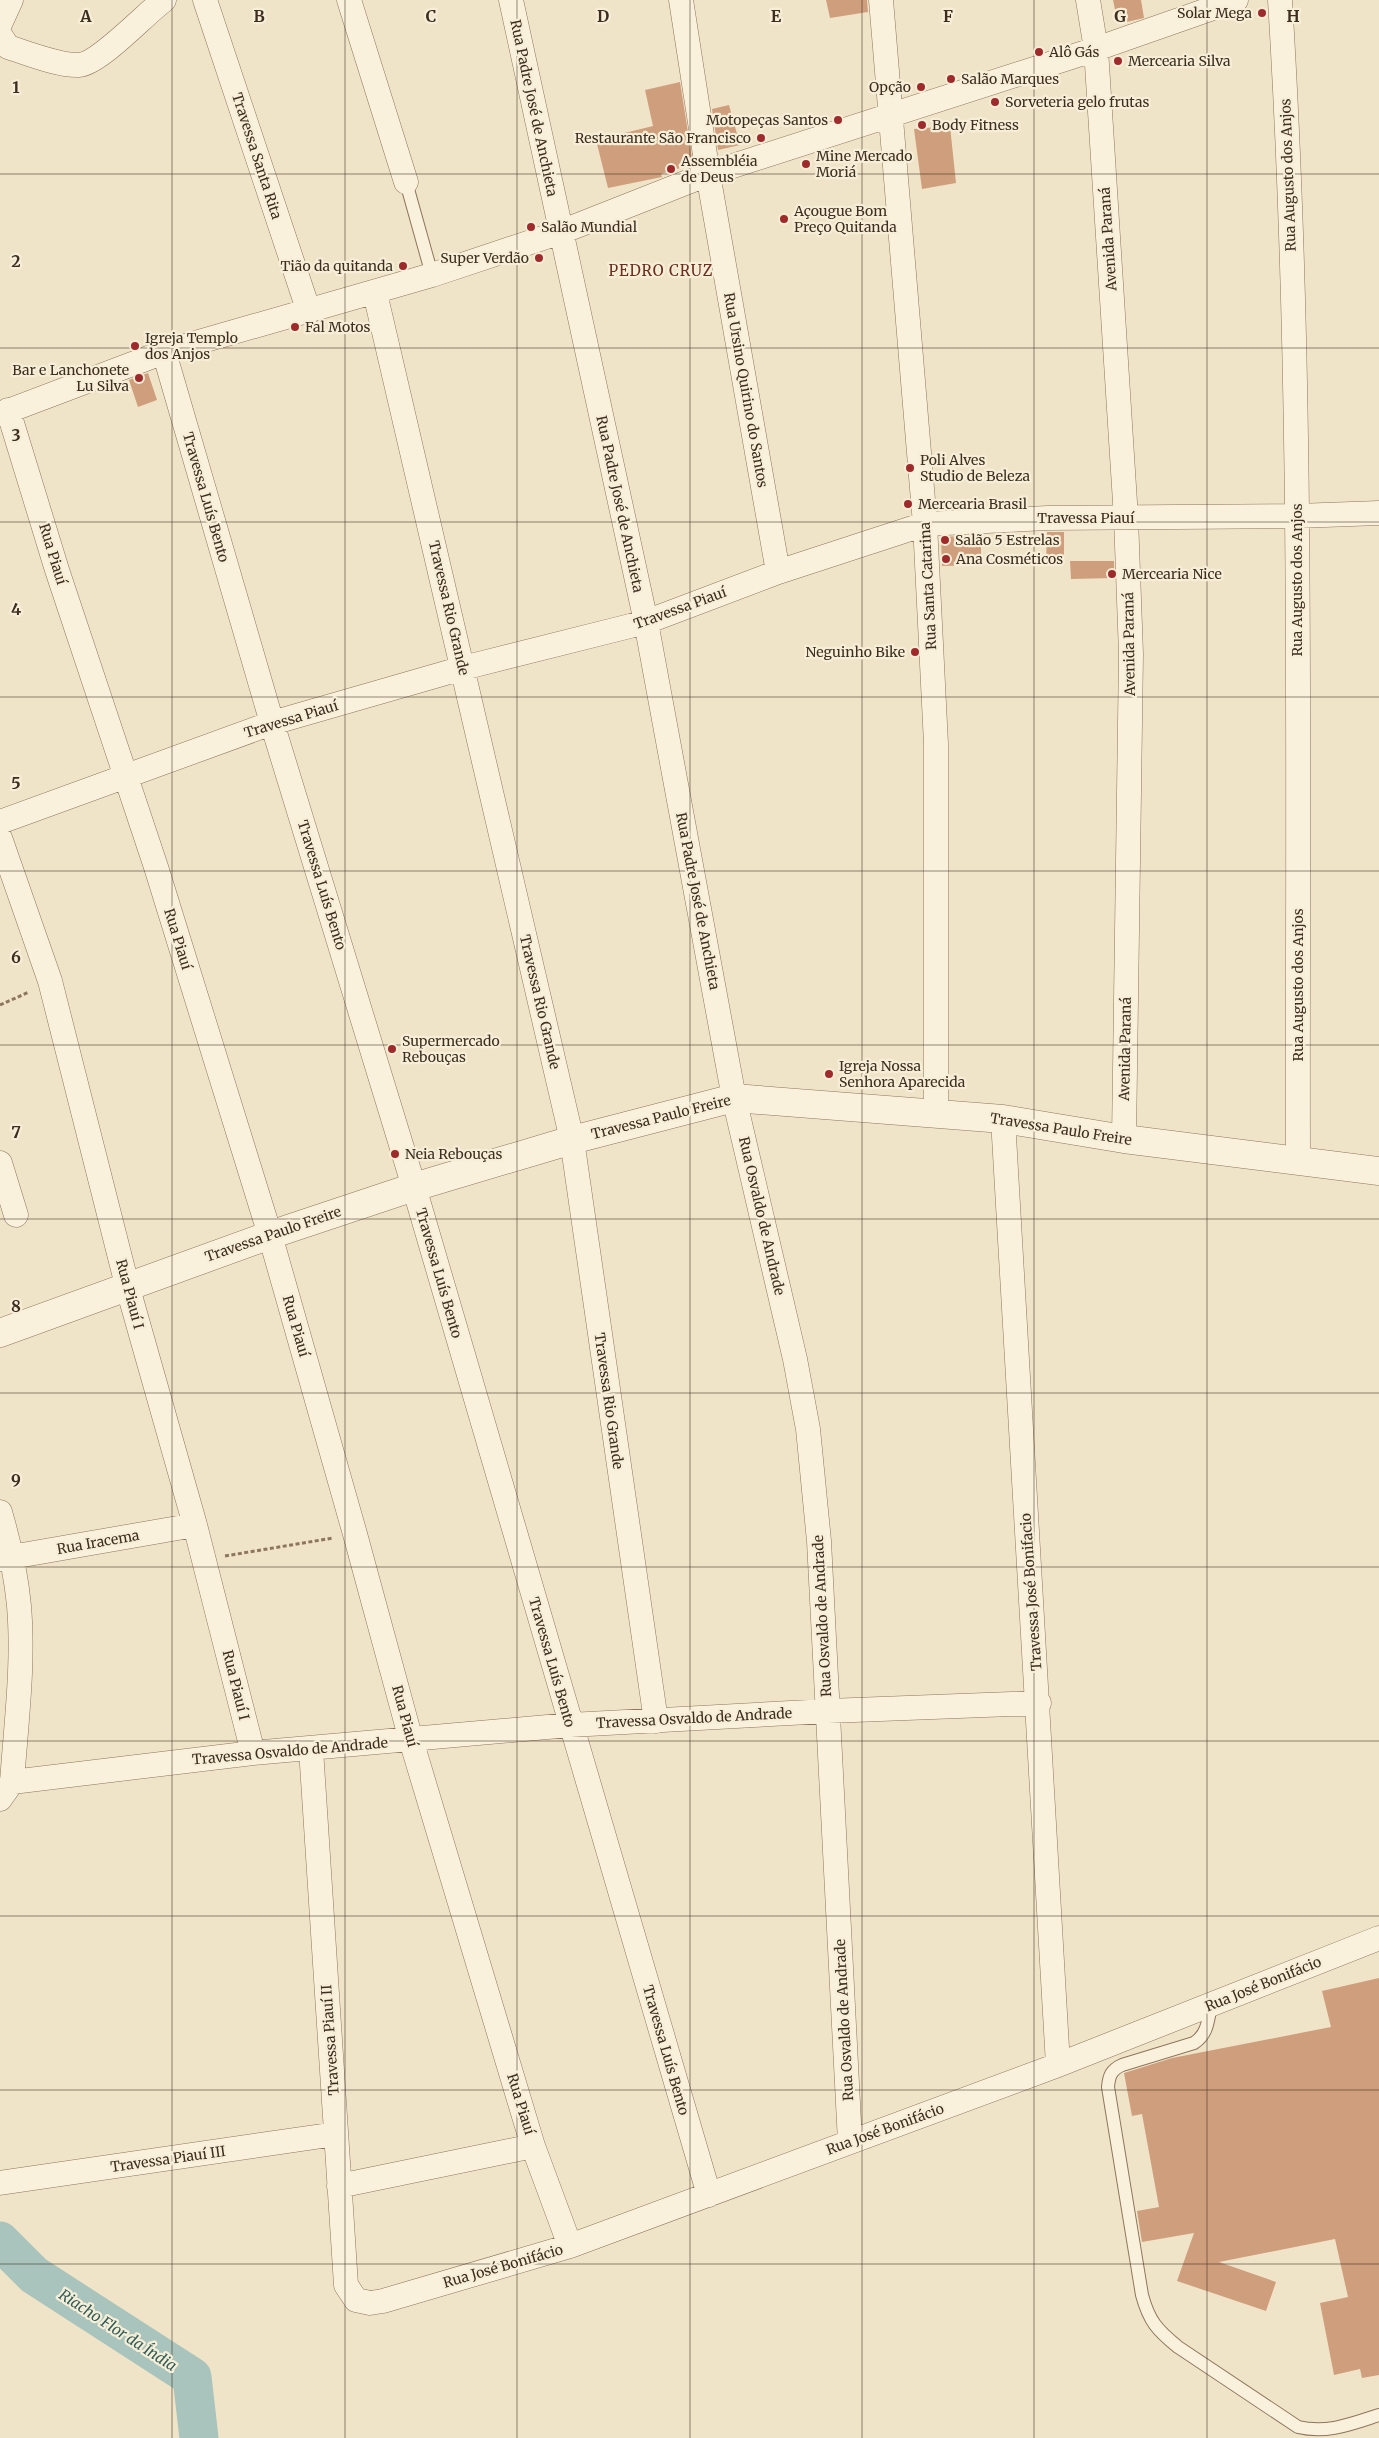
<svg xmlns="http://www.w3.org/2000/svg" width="1379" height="2438" viewBox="0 0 1379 2438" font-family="Merriweather,serif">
<rect width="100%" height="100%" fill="#f0e4c8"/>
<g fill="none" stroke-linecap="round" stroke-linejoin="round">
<path stroke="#a9c4bc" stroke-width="39" d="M0 2241 34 2275 192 2377 199 2438"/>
</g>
<path fill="#cf9f7d" d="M826 0H867L868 12 830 18Z
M1113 0H1141L1144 18 1118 24Z
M680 82 693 164 661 174 662 177 608 188 596 140 653 126 645 90Z
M729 105 740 145 718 150 712 109Z
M950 126 956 183 922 189 914 129Z
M148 373 157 400 138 407 129 380Z
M1047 532H1064V562H1046Z
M981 535V565L942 566 941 537Z
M1070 561H1114V578L1071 579Z
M1379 1978V2375L1362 2378 1360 2369 1334 2375 1320 2303 1348 2297 1335 2239 1219 2262 1276 2282 1266 2311 1177 2281 1194 2233 1142 2242 1137 2211 1159 2207 1142 2114 1132 2116 1124 2073 1172 2058 1331 2027 1322 1991Z"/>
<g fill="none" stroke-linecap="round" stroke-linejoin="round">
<defs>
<path id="service" d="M406 182 432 275
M1211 2005C1208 2020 1208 2034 1194 2043L1122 2065C1111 2070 1109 2076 1108 2087L1142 2295C1149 2321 1157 2330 1178 2347L1298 2427C1327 2434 1351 2424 1379 2415"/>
<path id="minor" d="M205 0 309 312
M349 0 406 182
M511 0 646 622 734 1098 795 1359 808 1429 819 1541 850 2142
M681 0 708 174 778 572
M881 0 925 524 936 744V1113
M1088 0 1096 49 1126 518 1131 654 1124 1139
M1280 0C1304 386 1297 774 1298 1161
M0 24 11 0
M0 35 8 47C27 53 59 66 79 65 99 64 145 14 164 0
M375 293 572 1140 656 1721
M164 352 272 723 414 1187 709 2195
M8 410 57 570 156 867 270 1235 355 1534 411 1740 533 2146 570 2246
M0 414 164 352 432 275 561 232 708 174 1096 49 1236 0
M0 822 272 723 463 668 646 622 778 572 925 524 1048 518 1297 516 1379 513
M0 838 50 981 127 1285 195 1525 253 1753
M1003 1119C1020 1434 1041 1749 1058 2065
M0 1163 16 1215
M0 1512C9 1543 16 1574 19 1606 24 1664 16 1724 12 1782
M0 1559 195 1525
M311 1749 346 2285 356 2300 370 2303 383 2301 570 2246 1058 2065 1379 1938
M0 1799 12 1782 253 1753 570 1725 828 1711 1039 1703
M0 2183 336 2134
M339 2186 533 2146"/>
<path id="tertiary" d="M0 1333 270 1235 414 1187 572 1140 734 1098 1003 1119 1124 1139 1379 1171"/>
</defs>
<use href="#service" stroke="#8d765c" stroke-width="14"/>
<use href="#minor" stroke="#8d765c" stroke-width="25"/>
<use href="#tertiary" stroke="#8d765c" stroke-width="29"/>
<path stroke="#8d765c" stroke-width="3" stroke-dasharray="4 2.5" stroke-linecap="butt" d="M0 1005 29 992
M225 1556 333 1538"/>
<use href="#service" stroke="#faf1dc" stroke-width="12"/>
<use href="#minor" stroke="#faf1dc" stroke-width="24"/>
<use href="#tertiary" stroke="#faf1dc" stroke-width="28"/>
</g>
<path fill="none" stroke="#3d2e20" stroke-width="1" stroke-opacity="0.55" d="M172 0V2438M345 0V2438M517 0V2438M690 0V2438M862 0V2438M1034 0V2438M1207 0V2438M0 174H1379M0 348H1379M0 522H1379M0 697H1379M0 871H1379M0 1045H1379M0 1219H1379M0 1393H1379M0 1567H1379M0 1741H1379M0 1916H1379M0 2090H1379M0 2264H1379"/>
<g fill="#9e2a2b" stroke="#f7eed8" stroke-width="2">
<circle cx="1262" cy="13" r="5"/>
<circle cx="1039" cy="52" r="5"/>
<circle cx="1118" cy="61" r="5"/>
<circle cx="951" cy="79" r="5"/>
<circle cx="921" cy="87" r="5"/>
<circle cx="995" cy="102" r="5"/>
<circle cx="838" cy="120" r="5"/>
<circle cx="922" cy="125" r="5"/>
<circle cx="761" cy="138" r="5"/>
<circle cx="806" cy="164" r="5"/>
<circle cx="671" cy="169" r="5"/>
<circle cx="784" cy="219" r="5"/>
<circle cx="531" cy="227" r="5"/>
<circle cx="539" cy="258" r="5"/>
<circle cx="403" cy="266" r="5"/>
<circle cx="295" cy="327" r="5"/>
<circle cx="135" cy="346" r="5"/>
<circle cx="139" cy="378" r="5"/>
<circle cx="910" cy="468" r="5"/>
<circle cx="908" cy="504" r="5"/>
<circle cx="945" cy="540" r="5"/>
<circle cx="946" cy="559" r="5"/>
<circle cx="1112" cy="574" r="5"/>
<circle cx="915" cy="652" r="5"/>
<circle cx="392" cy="1049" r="5"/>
<circle cx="829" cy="1074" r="5"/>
<circle cx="395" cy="1154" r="5"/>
</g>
<g text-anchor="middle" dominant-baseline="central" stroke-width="4.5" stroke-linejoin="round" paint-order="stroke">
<g font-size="14" fill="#3d2e20" stroke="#f7eed8" text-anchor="start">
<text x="1252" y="13" text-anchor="end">Solar Mega</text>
<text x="1049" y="52">Alô Gás</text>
<text x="1128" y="61">Mercearia Silva</text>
<text x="961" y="79">Salão Marques</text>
<text x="911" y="87" text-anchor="end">Opção</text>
<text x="1005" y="102">Sorveteria gelo frutas</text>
<text x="828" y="120" text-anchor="end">Motopeças Santos</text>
<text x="932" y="125">Body Fitness</text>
<text x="751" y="138" text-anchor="end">Restaurante São Francisco</text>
<text x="816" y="156">Mine Mercado<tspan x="816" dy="16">Moriá</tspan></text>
<text x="681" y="161">Assembléia<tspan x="681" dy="16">de Deus</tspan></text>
<text x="794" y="211">Açougue Bom<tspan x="794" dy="16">Preço Quitanda</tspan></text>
<text x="541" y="227">Salão Mundial</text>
<text x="529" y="258" text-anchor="end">Super Verdão</text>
<text x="393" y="266" text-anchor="end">Tião da quitanda</text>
<text x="305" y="327">Fal Motos</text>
<text x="145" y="338">Igreja Templo<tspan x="145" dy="16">dos Anjos</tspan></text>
<text x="129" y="370" text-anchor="end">Bar e Lanchonete<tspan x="129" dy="16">Lu Silva</tspan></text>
<text x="920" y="460">Poli Alves<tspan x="920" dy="16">Studio de Beleza</tspan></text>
<text x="918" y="504">Mercearia Brasil</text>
<text x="955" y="540">Salão 5 Estrelas</text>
<text x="956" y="559">Ana Cosméticos</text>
<text x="1122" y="574">Mercearia Nice</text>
<text x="905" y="652" text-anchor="end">Neguinho Bike</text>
<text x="402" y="1041">Supermercado<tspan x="402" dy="16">Rebouças</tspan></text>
<text x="839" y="1066">Igreja Nossa<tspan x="839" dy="16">Senhora Aparecida</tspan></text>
<text x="405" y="1154">Neia Rebouças</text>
</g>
<g font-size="14" fill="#3d2e20" stroke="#f7eed8">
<text transform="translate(534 108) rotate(78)">Rua Padre José de Anchieta</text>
<text transform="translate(257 156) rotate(72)">Travessa Santa Rita</text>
<text transform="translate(1288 175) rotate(-92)">Rua Augusto dos Anjos</text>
<text transform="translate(1108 239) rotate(-94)">Avenida Paraná</text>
<text transform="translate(746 390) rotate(80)">Rua Ursino Quirino do Santos</text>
<text transform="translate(206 497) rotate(74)">Travessa Luís Bento</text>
<text transform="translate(620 504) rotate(78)">Rua Padre José de Anchieta</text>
<text x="1086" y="518">Travessa Piauí</text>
<text transform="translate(53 554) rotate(73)">Rua Piauí</text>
<text transform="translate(1297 580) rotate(-90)">Rua Augusto dos Anjos</text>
<text transform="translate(928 586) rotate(-93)">Rua Santa Catarina</text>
<text transform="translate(449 608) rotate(77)">Travessa Rio Grande</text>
<text transform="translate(680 608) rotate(-20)">Travessa Piauí</text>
<text transform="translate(1129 644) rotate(-91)">Avenida Paraná</text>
<text transform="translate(291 719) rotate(-17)">Travessa Piauí</text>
<text transform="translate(322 885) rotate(73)">Travessa Luís Bento</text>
<text transform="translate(698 901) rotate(79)">Rua Padre José de Anchieta</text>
<text transform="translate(178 939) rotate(73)">Rua Piauí</text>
<text transform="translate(1298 985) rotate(-90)">Rua Augusto dos Anjos</text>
<text transform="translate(540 1002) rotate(77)">Travessa Rio Grande</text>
<text transform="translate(1125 1049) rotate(-89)">Avenida Paraná</text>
<text transform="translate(661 1117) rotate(-14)">Travessa Paulo Freire</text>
<text transform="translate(1061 1129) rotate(9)">Travessa Paulo Freire</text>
<text transform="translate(762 1216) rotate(77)">Rua Osvaldo de Andrade</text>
<text transform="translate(273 1234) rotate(-19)">Travessa Paulo Freire</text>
<text transform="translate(439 1273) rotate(74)">Travessa Luís Bento</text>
<text transform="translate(130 1294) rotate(75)">Rua Piauí I</text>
<text transform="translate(296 1326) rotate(74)">Rua Piauí</text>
<text transform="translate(609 1401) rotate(82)">Travessa Rio Grande</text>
<text transform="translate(98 1542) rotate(-10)">Rua Iracema</text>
<text transform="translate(1031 1592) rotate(-94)">Travessa José Bonifacio</text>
<text transform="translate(822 1616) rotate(-93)">Rua Osvaldo de Andrade</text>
<text transform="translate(552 1662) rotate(74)">Travessa Luís Bento</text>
<text transform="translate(236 1685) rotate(76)">Rua Piauí I</text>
<text transform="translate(405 1716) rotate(75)">Rua Piauí</text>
<text transform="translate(694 1718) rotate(-3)">Travessa Osvaldo de Andrade</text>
<text transform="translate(290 1751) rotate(-5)">Travessa Osvaldo de Andrade</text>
<text transform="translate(1263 1984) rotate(-22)">Rua José Bonifácio</text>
<text transform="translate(844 2020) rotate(-93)">Rua Osvaldo de Andrade</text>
<text transform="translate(330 2040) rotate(-94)">Travessa Piauí II</text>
<text transform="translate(666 2050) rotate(74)">Travessa Luís Bento</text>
<text transform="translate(521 2104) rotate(73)">Rua Piauí</text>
<text transform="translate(885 2129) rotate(-20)">Rua José Bonifácio</text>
<text transform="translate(168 2159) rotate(-8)">Travessa Piauí III</text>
<text transform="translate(503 2266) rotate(-16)">Rua José Bonifácio</text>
</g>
<g font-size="15" letter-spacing="1" fill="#6b2e1e" stroke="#f7eed8">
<text x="661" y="270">PEDRO CRUZ</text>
</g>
<g font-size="15" font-style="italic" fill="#2f5d5a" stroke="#f7eed8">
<text transform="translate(118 2330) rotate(33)">Riacho Flor da Índia</text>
</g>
</g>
<g font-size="16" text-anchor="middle" font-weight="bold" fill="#3d2e20" stroke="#f7eed8" stroke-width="4.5" stroke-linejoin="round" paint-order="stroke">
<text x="86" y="22">A</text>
<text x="259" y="22">B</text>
<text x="431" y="22">C</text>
<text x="603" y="22">D</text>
<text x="776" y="22">E</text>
<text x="948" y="22">F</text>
<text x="1120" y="22">G</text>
<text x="1293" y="22">H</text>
<text x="16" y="93">1</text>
<text x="16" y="267">2</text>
<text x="16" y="441">3</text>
<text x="16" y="615">4</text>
<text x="16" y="789">5</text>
<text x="16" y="963">6</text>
<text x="16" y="1138">7</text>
<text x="16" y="1312">8</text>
<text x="16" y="1486">9</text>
</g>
</svg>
